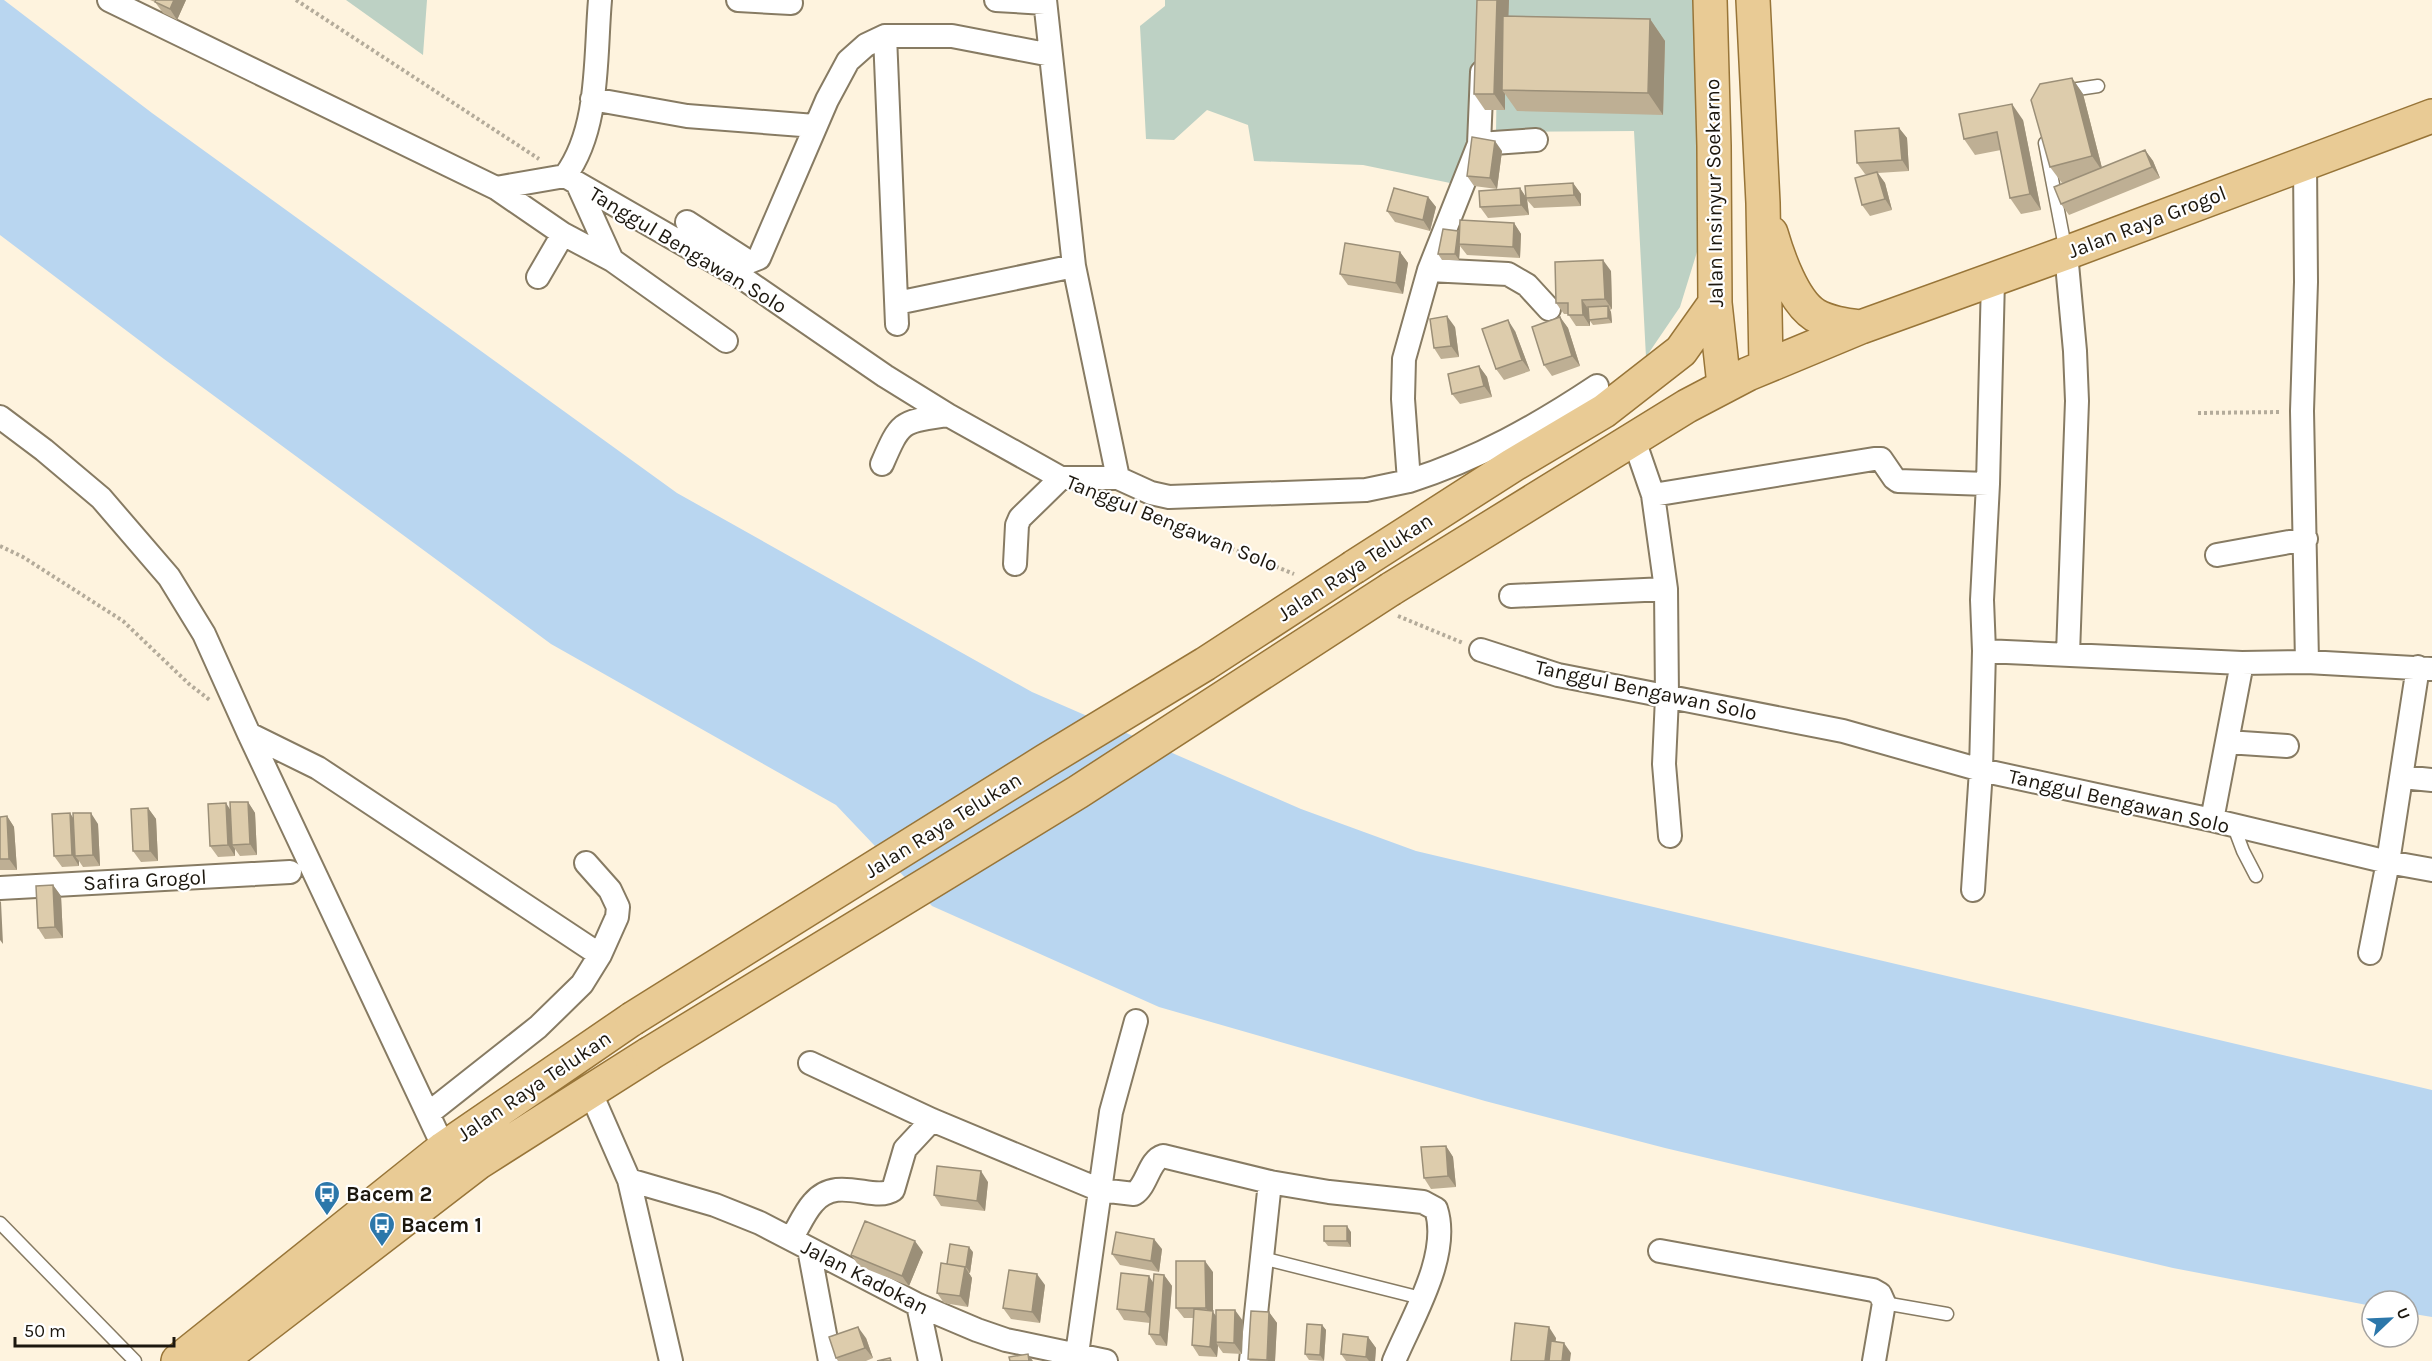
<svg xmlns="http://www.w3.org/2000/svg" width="2432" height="1361" viewBox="0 0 2432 1361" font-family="Karla,sans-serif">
<rect width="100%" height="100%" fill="#fef3de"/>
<path fill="#bdd1c4" d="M346 0H427L423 55Z
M1165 0H1480L1477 113 1455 184 1363 165 1254 161 1248 125 1207 110 1174 140 1146 139 1140 26 1165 6Z
M1498 0H1695L1705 226 1680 307 1646 357 1634 131 1496 132Z"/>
<path fill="#b9d6f0" d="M0 0H4L152 113 677 493 1032 692 1301 809 1416 851 2432 1090V1317L2408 1313V1301H2372V1306L2173 1268 1665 1148 1485 1101 1159 1007 932 906 836 805 551 644 164 359 0 235Z"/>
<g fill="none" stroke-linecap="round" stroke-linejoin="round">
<defs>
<path id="service" d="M2064 91 2098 86
M2045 143 2066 252
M2234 827 2243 851 2256 876
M0 1223 135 1361
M1262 1258 1421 1298
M1884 1303 1947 1314"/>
<path id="minor" d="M109 0 496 188 565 176C600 129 595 57 600 0
M738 0 791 3
M996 0 1045 3
M1045 0 1074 266 1118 478 1151 493 1169 497 1366 490 1409 481 1403 399 1404 359 1429 270 1479 144 1482 72
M885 36 897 324
M592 99 687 116 815 126
M1479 144 1536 140
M2305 163 2306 282 2302 411 2307 662
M565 176 744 279 885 376 948 415 1061 478
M578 185 612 260 726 341
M496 188 563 234
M687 222 749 262 759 258 827 100 848 61 866 45 885 36H952L1051 55
M2066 253 2075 351 2077 401 2068 654
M1429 270 1508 274 1527 285 1549 309
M538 277 563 234 612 260
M897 303 1074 266
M0 417 44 450 101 498 169 577 204 634 249 734 444 1148
M1634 440 1653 495 1666 589 1667 697 1664 764 1670 836
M882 464C901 420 901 422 948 415
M1409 481C1478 459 1537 426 1597 386
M1653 495 1874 459H1881L1894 478 1898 481 1988 484
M2217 555 2306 539
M1015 564 1017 525 1020 518 1061 478H1118
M1511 596 1666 589
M1481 650 1558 675 1843 731 1981 770 2212 820 2388 862 2432 870
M1984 651 2242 663 2307 662 2432 669
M249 734 318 768 600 955
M2227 742 2287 746
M2402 777 2432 780
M2212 820 2242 663
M0 888 290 872
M1973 890 1981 770 1984 651 1982 600 1988 484 1993 279
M2370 953 2388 862 2418 667
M810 1063 932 1120 1100 1190 1134 1194C1147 1186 1149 1160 1163 1156L1270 1182
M590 1091 629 1180 671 1361
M429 1113 538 1027 582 984 600 955 617 917 618 907 610 890 586 863
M629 1180 715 1205 760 1223 918 1305 977 1330 1006 1340 1106 1361
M791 1239C798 1228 804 1213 813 1203 837 1174 874 1203 893 1190L905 1149 932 1120
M809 1249 830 1361
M1660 1251 1873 1290 1880 1294 1884 1303 1874 1361
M918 1305 930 1361
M1077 1354 1111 1112 1136 1021
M1251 1361 1270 1182 1329 1192 1423 1202 1436 1209C1451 1255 1412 1318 1394 1361"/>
<path id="primary" d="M1710 0 1714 146 1715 303 1724 385
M1753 0 1763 203 1766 366
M1771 233C1778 257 1793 301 1815 315 1829 323 1845 325 1861 327
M1354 567 1513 465 1604 411 1681 351 1715 303
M1391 589 1687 406 1748 374 1861 327 2066 253 2432 116
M178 1361 444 1148 632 1019
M220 1361 479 1162 649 1054"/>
</defs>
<use href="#service" stroke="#877b63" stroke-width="15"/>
<use href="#minor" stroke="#877b63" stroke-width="26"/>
<use href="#primary" stroke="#987538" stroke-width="36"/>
<path stroke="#b4ab9a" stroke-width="4" stroke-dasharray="3 3" stroke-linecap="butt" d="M296 0 539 159
M2198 413 2281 412
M1159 519 1294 574
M0 546 23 557 123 621 189 684 211 701
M1398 616 1463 643"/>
<use href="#service" stroke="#fff" stroke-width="12"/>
<use href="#minor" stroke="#fff" stroke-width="22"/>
<use href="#primary" stroke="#e9cb95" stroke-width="33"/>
<defs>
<path id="primary-bridge" d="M632 1019 1045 761 1205 664 1354 567
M649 1054 1078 792 1391 589"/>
</defs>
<use href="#primary-bridge" stroke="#987538" stroke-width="36" stroke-linecap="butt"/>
<use href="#primary-bridge" stroke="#e9cb95" stroke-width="33"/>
</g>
<path fill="#beaf94" d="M150 0H186L177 20 163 13 155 2Z
M1477 0H1509L1508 16 1650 19 1665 41 1663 115 1517 111 1505 94V110H1485L1474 94Z
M2072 78 2083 94 2102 168 2145 150 2153 161 2160 178 2069 215 2061 204 2070 181 2062 183 2050 167Z
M2023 120 2041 210 2021 214 2010 198 2001 150 1975 155 1964 139Z
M1899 128 1907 138 1909 171 1878 173 1885 183 1892 210 1870 216 1862 205 1873 174H1865L1857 163Z
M1502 151 1497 189 1474 186 1467 176Z
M1573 183 1581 194V206L1534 208 1527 200 1529 215 1488 218 1480 207 1520 188 1526 197Z
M1428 197 1436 207 1430 231 1395 222 1387 211Z
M1514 223 1521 234 1520 258 1467 255 1460 246 1459 260H1442L1438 254 1460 233Z
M1400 252 1408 263 1403 294 1348 285 1340 274Z
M1611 271 1612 309 1610 310 1611 312 1612 323 1593 325 1590 321V326H1576L1568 314H1564L1556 303Z
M1560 317 1568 328 1580 366 1552 376 1544 365Z
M1455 327 1459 357 1441 359 1434 348Z
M1515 331 1530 371 1504 380 1496 369Z
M1479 366 1487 377 1492 397 1460 404 1452 394Z
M248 802 255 813 257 855 240 856 235 849V856L218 857 210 846 230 810Z
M148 808 156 819 158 861 141 862 133 851Z
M70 813 73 819 98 824 100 866 83 867 79 861V866L62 867 54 856Z
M7 816 14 827 17 870H0V817Z
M53 885 61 896 63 938 45 939 38 928Z
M1446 1146 1453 1157 1456 1187 1431 1189 1424 1178Z
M988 1182 985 1211 941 1206 934 1195Z
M1351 1232V1247L1328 1246 1324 1241Z
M1162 1249 1159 1272 1120 1265 1112 1254Z
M923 1252 909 1286 859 1266 851 1255Z
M973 1252 970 1273H969L972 1278 968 1307 944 1303 937 1293Z
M1213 1272V1312L1216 1316 1243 1321 1242 1354 1223 1353 1218 1346 1217 1357 1199 1356 1192 1345 1194 1318H1184L1176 1308Z
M1164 1275 1172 1286 1167 1346 1156 1345 1149 1334 1150 1323 1124 1320 1117 1309 1153 1282Z
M1045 1285 1040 1323 1011 1319 1003 1308Z
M1269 1312 1277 1323 1275 1361H1250L1248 1359Z
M1322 1325 1326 1330 1324 1361 1309 1360 1305 1354Z
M1368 1337 1376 1348 1375 1361H1346L1341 1354Z
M866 1338 873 1358 866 1361H838L836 1358Z"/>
<path fill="#9b8f78" d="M174 0H186L177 20 170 9Z
M1497 0H1509L1506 90H1502L1505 94V110L1494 94Z
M1650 19 1665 41 1663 115 1648 93Z
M2072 78 2083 94 2103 172 2092 156Z
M2012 104 2023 120 2041 210 2030 194Z
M1899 128 1907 138 1909 171 1902 160Z
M1495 141 1502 151 1497 189 1490 178Z
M2145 150 2153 161 2160 178 2152 167Z
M1877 172 1885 183 1892 210 1885 199Z
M1573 183 1581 194V206L1574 195Z
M1520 188 1527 199 1529 215 1521 205Z
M1428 197 1436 207 1430 231 1423 220Z
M1514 223 1521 234 1520 258 1513 247Z
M1458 231 1462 236 1459 244 1460 246 1459 260 1455 254Z
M1400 252 1408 263 1403 294 1396 283Z
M1603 260 1611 271 1612 309 1605 299Z
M1582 300 1589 310V320L1590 321V326L1583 315Z
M1608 306 1611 312 1612 323 1608 318Z
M1447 316 1455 327 1459 357 1451 346Z
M1560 317 1568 328 1580 366 1572 356Z
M1508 320 1515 331 1530 371 1522 360Z
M1479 366 1487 377 1492 397 1484 386Z
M248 802 255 813 257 855 250 844Z
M226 803 233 814 232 845 235 849V856L228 845Z
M148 808 156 819 158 861 150 851Z
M70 813 77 824 75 856 79 861V866L72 855Z
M91 813 98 824 100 866 93 855Z
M7 816 14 827 17 870 9 859Z
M53 885 61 896 63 938 55 927Z
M0 901 1 902 3 944 0 940Z
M1446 1146 1453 1157 1456 1187 1448 1176Z
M981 1171 988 1182 985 1211 977 1201Z
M1347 1226 1351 1232V1247L1347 1241Z
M1154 1239 1162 1249 1159 1272 1151 1261Z
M915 1241 923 1252 909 1286 902 1276Z
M969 1247 973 1252 970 1273 966 1267Z
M1205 1261 1213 1272V1312L1220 1322 1216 1342 1218 1346 1217 1357 1210 1347 1212 1317 1206 1308Z
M965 1267 972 1278 968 1307 960 1296Z
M1037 1274 1045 1285 1040 1323 1032 1312Z
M1164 1275 1172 1286 1167 1346 1160 1335Z
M1149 1276 1156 1287 1153 1323 1145 1312Z
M1235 1310 1243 1321 1242 1354 1234 1343Z
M1269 1312 1277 1323 1275 1361H1268L1267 1360Z
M1322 1325 1326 1330 1324 1361 1320 1355Z
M858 1327 866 1338 873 1358 865 1348Z
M1549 1327 1556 1338 1554 1361H1545Z
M1368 1337 1376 1348 1375 1361H1369L1366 1357Z
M1564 1343 1571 1353 1570 1361H1562Z
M1028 1354 1033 1361H1029Z"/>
<path fill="#ddccac" stroke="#9b8f78" stroke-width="1.5" d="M156 0H174L170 9 155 2Z
M1477 0H1497L1494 94H1474Z
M1503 16 1650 19 1648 93 1502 90Z
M2072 78 2092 156 2050 167 2031 100 2040 84Z
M2012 104 2030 194 2010 198 1997 132 1964 139 1959 114Z
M1899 128 1902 160 1857 163 1855 131Z
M1472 137 1495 141 1490 178 1467 176Z
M2145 150 2152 167 2061 204 2054 187Z
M1877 172 1885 199 1862 205 1855 178Z
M1573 183 1574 195 1526 198 1525 186Z
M1394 188 1428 197 1423 220 1387 211Z
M1520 188 1521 205 1480 207 1479 191Z
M1460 220 1514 223 1513 247 1459 244Z
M1443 229 1458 231 1455 254H1438Z
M1345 243 1400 252 1396 283 1340 274Z
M1603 260 1605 299 1582 300 1583 315H1568V303H1556L1555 262Z
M1608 306V318L1589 320 1588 307Z
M1447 316 1451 346 1434 348 1430 319Z
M1560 317 1572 356 1544 365 1532 327Z
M1508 320 1522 360 1496 369 1482 329Z
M1479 366 1484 386 1452 394 1448 374Z
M230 802H248L250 844 232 845Z
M226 803 228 845 210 846 208 804Z
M148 808 150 851H133L131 809Z
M70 813 72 855 54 856 52 814Z
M73 813H91L93 855 75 856Z
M7 816 9 859H0V817Z
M53 885 55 927 38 928 36 886Z
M1446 1146 1448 1176 1424 1178 1421 1147Z
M937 1166 981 1171 977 1201 934 1195Z
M865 1221 915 1241 902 1276 851 1255Z
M1324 1226H1347V1241H1324Z
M1116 1232 1154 1239 1151 1261 1112 1254Z
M950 1244 969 1247 966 1267 947 1264Z
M1176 1261H1205L1206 1308H1176Z
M941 1263 965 1267 960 1296 937 1293Z
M1009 1270 1037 1274 1032 1312 1003 1308Z
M1121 1273 1149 1276 1145 1312 1117 1309Z
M1154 1274 1164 1275 1160 1335 1149 1334Z
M1194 1309 1213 1311 1210 1347 1192 1345Z
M1216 1310H1235L1234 1343 1216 1342Z
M1251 1311 1269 1312 1267 1360 1248 1359Z
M1515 1323 1549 1327 1545 1361H1511Z
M1307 1324 1322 1325 1320 1355 1305 1354Z
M858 1327 865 1348 836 1358 829 1337Z
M1343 1334 1368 1337 1366 1357 1341 1354Z
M1551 1341 1564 1343 1562 1361H1549Z
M1028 1354 1029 1361H1010L1009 1357Z
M890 1358 891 1361H877Z"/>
<defs>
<symbol id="bus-pin" viewBox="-11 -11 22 30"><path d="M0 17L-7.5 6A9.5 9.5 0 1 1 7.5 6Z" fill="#2c77aa" stroke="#fff"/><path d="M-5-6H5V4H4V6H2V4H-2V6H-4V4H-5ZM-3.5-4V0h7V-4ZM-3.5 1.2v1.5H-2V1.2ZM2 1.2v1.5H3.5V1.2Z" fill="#fff"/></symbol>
</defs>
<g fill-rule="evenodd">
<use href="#bus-pin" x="312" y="1179" width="30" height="40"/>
<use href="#bus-pin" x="367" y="1210" width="30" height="40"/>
</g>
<g text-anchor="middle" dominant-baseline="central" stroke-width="4.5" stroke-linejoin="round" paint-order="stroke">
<g font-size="21" fill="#1c170e" stroke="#fff">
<text transform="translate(1714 193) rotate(-91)">Jalan Insinyur Soekarno</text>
<text transform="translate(2147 222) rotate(-21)">Jalan Raya Grogol</text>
<text transform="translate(688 250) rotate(31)">Tanggul Bengawan Solo</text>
<text transform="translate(1172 523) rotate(22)">Tanggul Bengawan Solo</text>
<text transform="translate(1355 567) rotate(-33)">Jalan Raya Telukan</text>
<text transform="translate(1646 690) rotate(12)">Tanggul Bengawan Solo</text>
<text transform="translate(2119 801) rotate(13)">Tanggul Bengawan Solo</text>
<text transform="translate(943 825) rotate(-32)">Jalan Raya Telukan</text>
<text transform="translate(145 880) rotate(-3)">Safira Grogol</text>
<text transform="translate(534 1086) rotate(-34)">Jalan Raya Telukan</text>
<text transform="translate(865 1277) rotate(27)">Jalan Kadokan</text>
</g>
<g font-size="21" font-weight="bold" fill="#1c170e" stroke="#fff" text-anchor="start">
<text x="346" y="1194">Bacem 2</text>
<text x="401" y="1225">Bacem 1</text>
</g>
</g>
<g transform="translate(2390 1319) rotate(67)"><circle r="28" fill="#ffffff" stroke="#a4a29f" stroke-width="1.5"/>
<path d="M0-4.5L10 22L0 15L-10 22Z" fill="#2c77aa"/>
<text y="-9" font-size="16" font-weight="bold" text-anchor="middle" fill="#1c170e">U</text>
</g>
<path d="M15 1337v9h159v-9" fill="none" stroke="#1c170e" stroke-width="3"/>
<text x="24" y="1337" font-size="18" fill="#1c170e" stroke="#ffffff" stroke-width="4.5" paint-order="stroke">50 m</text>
</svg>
